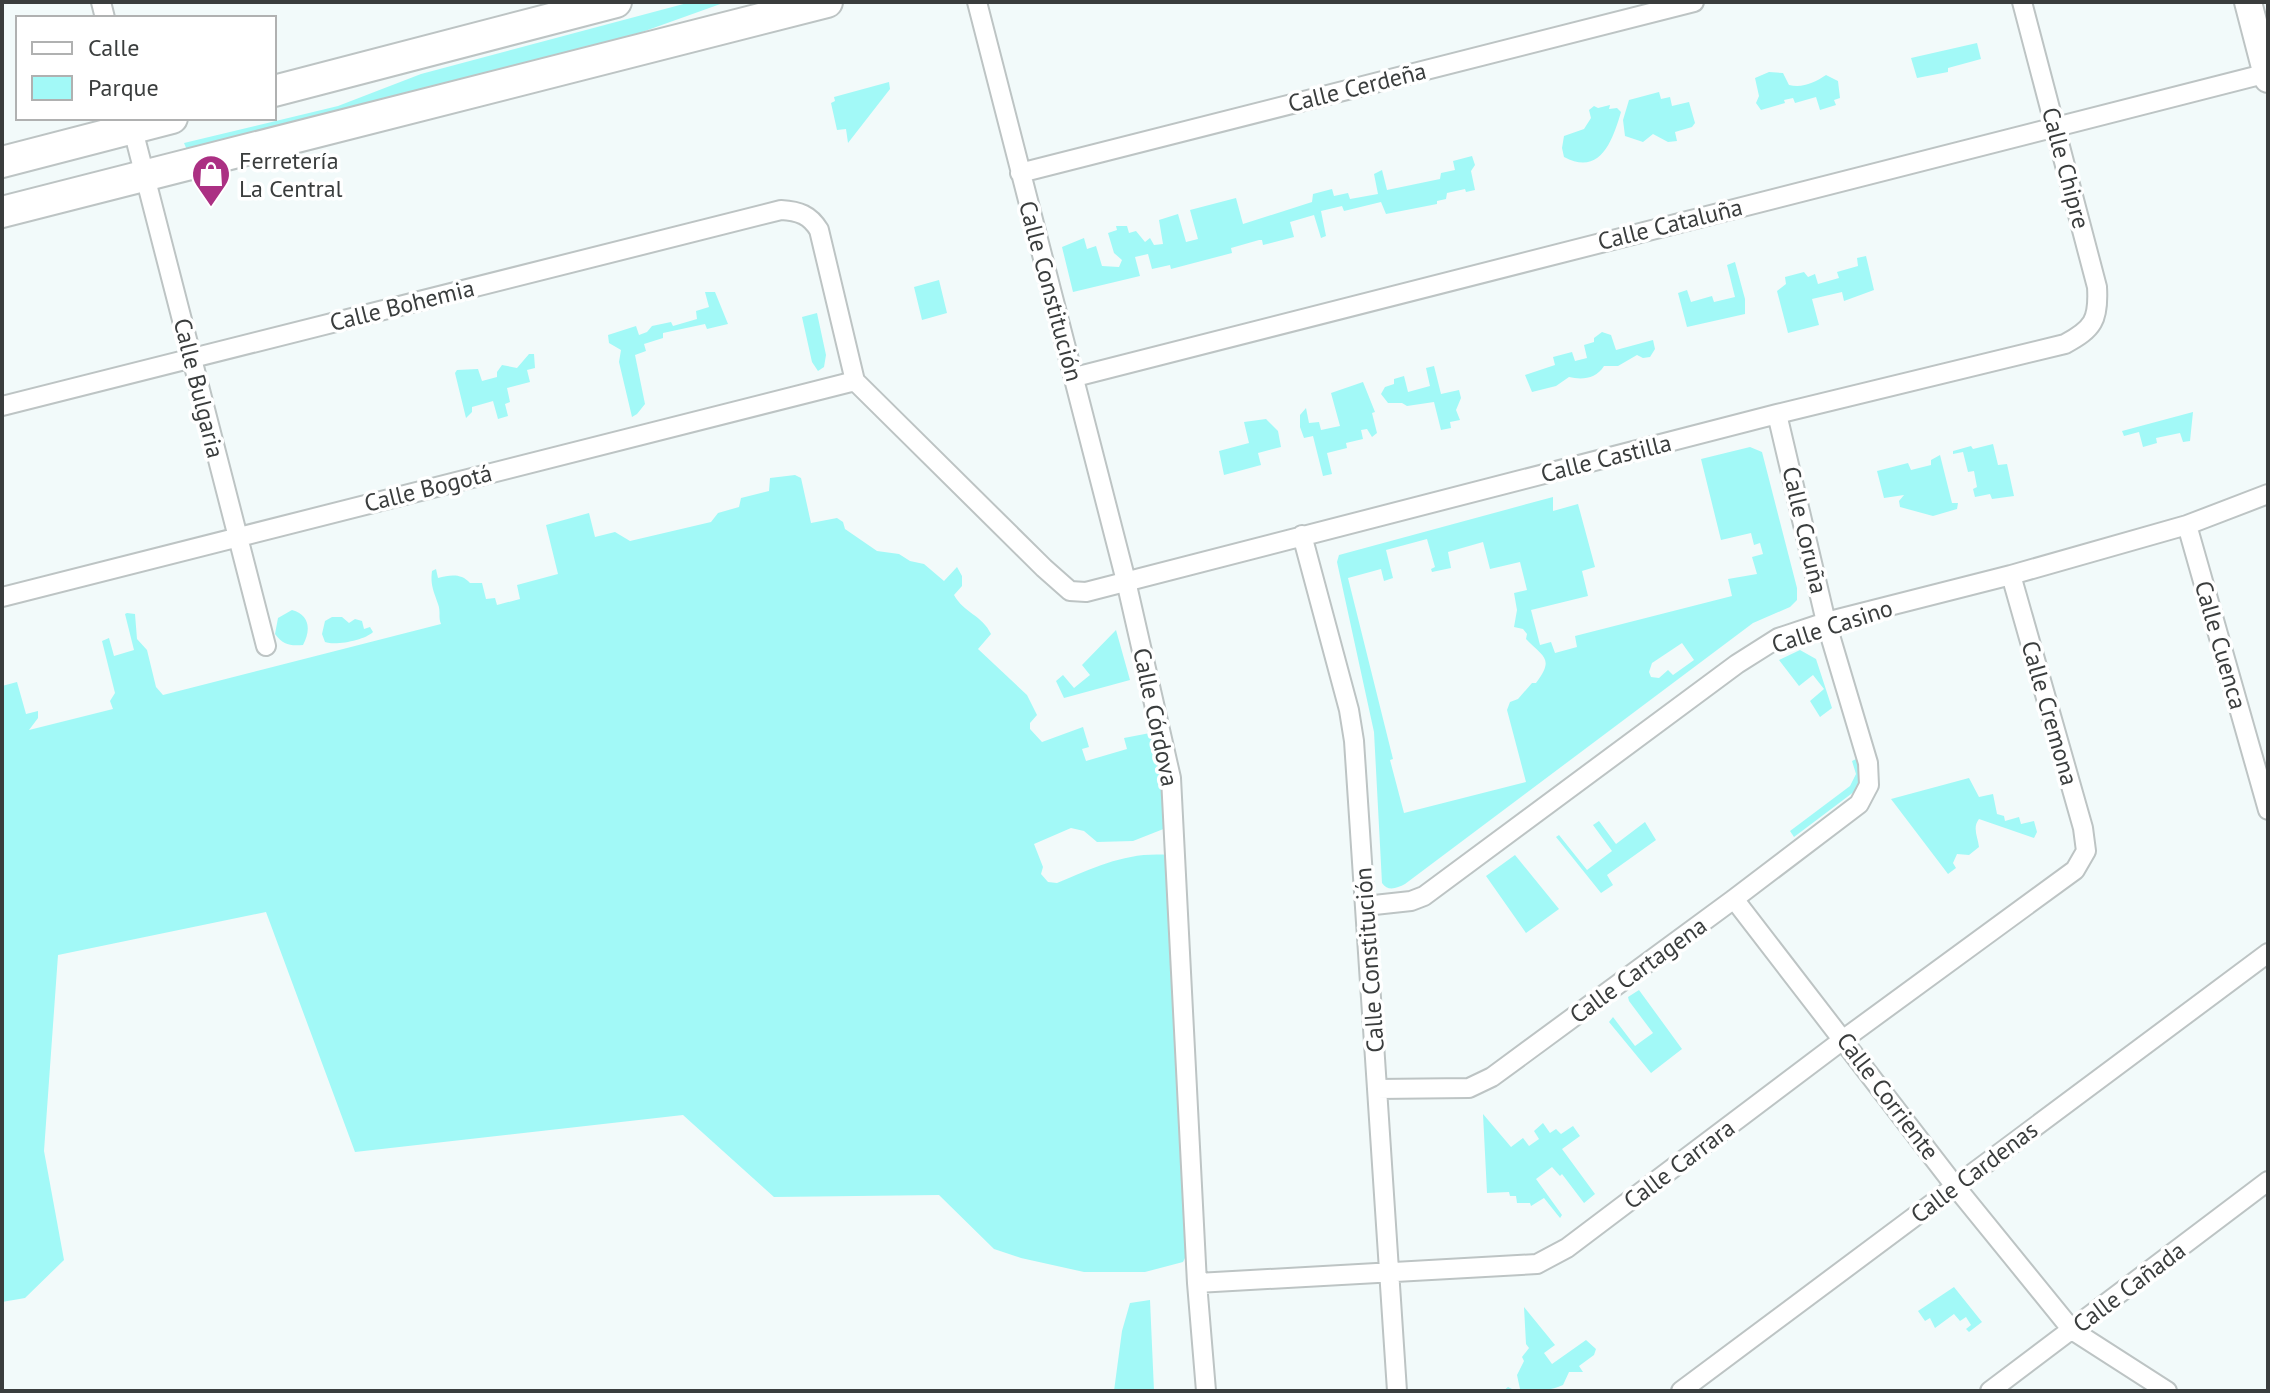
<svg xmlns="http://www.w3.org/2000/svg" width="2270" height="1393" viewBox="0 0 2270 1393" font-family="'PT Sans',sans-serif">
<rect width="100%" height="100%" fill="#f2fafa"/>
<path fill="#a2f9f7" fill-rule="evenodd" d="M691 2H726L631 36 187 150 184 143 338 106 421 74Z
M1977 43 1981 59 1948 68V72L1917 78 1911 58Z
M1769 72 1783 73 1789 85C1803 88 1814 83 1826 75L1838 81 1840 98 1834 100 1836 105 1820 110 1816 97 1795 103 1793 98 1784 100 1785 103 1761 110 1756 103 1759 96 1755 78Z
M889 82 890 89 848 143 846 129 837 130 831 103 835 101 834 97Z
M1659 92 1661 99 1670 97 1672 106 1689 102 1695 123 1692 127 1675 132 1677 141 1668 142 1653 134 1643 142 1625 136 1623 120 1629 100Z
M1610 105 1609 109 1617 108 1621 112C1613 139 1601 177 1564 157L1562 148 1564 136 1584 129 1591 118 1589 110 1594 106 1598 108Z
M1472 156 1475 165 1471 171 1475 190 1466 192 1465 189 1447 193 1446 199 1437 201V204L1386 214 1381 202 1344 211 1342 206 1321 211 1326 236 1321 238 1314 215 1290 222 1294 237 1263 245 1262 240H1259L1231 248 1232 253 1171 269 1170 265 1152 269 1148 254 1135 257 1140 276 1073 292 1062 247 1084 238 1087 249 1096 246 1102 266 1119 267 1122 260 1114 253 1108 233 1117 230 1116 226H1127L1129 233 1136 231 1145 242 1150 238 1154 245 1163 244 1159 220 1178 214 1186 242 1198 239 1190 210 1236 198 1243 224 1312 202 1313 194 1332 189 1334 196 1348 193 1350 199 1378 194 1374 174 1382 170 1387 190 1440 179 1441 173 1455 170 1453 161Z
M1866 256 1874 290 1844 301 1842 292 1812 299 1819 325 1788 333 1777 291 1786 284 1785 277 1804 272 1808 277 1815 274 1818 284 1839 278 1837 272 1858 266 1857 258Z
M1735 262 1745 299V314L1687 327 1678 293 1687 290 1691 302 1712 296 1714 302 1735 297 1727 265Z
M939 280 947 313 922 320 914 287Z
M705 292H715L728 324 707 329 705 324 663 333V338L644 344 646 351 635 355 645 404 637 414 632 417 619 362 621 350 609 343 608 335 636 326 639 335 647 332 652 326 671 322 673 326 697 319 696 311 709 307Z
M817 313 826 355 824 367 818 371 812 362 802 317Z
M1602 332 1611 335 1616 350 1653 340 1655 349 1650 357 1643 358 1637 355 1618 366H1604C1596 379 1582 380 1569 377L1556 386 1532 392 1525 375 1555 365 1553 357 1572 352 1575 361 1587 358 1584 345 1594 342V338Z
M529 354H534L535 368 527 370 530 382 507 388 510 402 505 404 508 416 498 419 493 401 472 407V412L466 418 455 373 457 370 478 369 482 381 497 377V372L502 365 517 368Z
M1434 366 1441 394 1459 390 1461 398 1456 410 1460 420 1450 422 1451 428 1441 430 1434 402 1407 406 1402 403H1388L1381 394 1385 387 1394 384V379L1404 376 1408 392 1430 386 1426 368Z
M1363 382 1375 412 1372 413 1377 433 1372 437 1367 429 1361 430 1363 439 1346 443 1347 448 1327 453 1332 474 1323 476 1313 436 1304 438 1300 427V415L1306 408 1309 423 1319 422 1321 430 1340 426 1331 393Z
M2193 412 2190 441 2183 442 2180 433 2156 438 2157 443 2143 447 2139 432 2124 436 2122 431Z
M1266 419 1278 431 1281 447 1258 453 1261 465 1224 475 1219 451 1249 443 1244 422Z
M1993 444 1998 465 2007 464 2014 496 1992 499 1990 494 1975 497 1973 489 1977 487 1974 471 1968 472 1963 452 1953 454V451L1971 446 1973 449Z
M1750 447 1762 452 1797 588V600L1790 607 1753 623 1405 884C1397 888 1388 892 1382 883L1374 732 1337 562 1339 555 1553 497V511L1578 504 1595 567 1582 571 1588 596 1531 610 1540 645 1551 642 1555 653 1577 647 1575 636 1732 596 1728 579 1757 574 1752 557 1763 554 1760 543 1754 545 1751 533 1721 540 1701 459ZM1427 539 1435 567 1431 569 1432 572 1451 568 1448 552 1483 542 1490 569 1520 562 1527 590 1514 593 1517 610 1514 627 1523 629 1527 634 1526 639C1543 657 1555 658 1536 683H1532L1518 699 1510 702 1507 710 1526 782 1404 813 1390 760 1393 759 1348 578 1381 569 1384 581 1393 578 1386 550ZM1682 643 1694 660 1673 675 1668 670 1659 678 1651 677 1649 672 1652 663Z
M1940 455 1952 503H1958L1957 509 1933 516 1900 507 1899 501 1904 495 1884 498 1877 471 1908 463 1911 470 1931 465V460Z
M795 475 801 478 811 523 837 518 843 522 845 529 877 551 899 554 910 561 924 564 944 581 957 567 962 576V586L954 595C964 613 982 615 991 634L978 649 1027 695 1037 715 1030 723V729L1042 742 1083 727 1089 747 1082 749 1086 761 1127 749 1124 738 1150 733 1161 776 1166 828 1133 841 1097 842 1084 831 1071 828 1034 844 1043 867 1041 874 1048 882 1057 883C1097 867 1125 852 1168 855L1170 893H1167L1187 1254 1183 1262 1145 1272H1084L1021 1258 994 1249 939 1195 774 1197 683 1115 355 1152 266 912 58 955 44 1151 64 1260 25 1298 2 1302V686L17 682 26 714 38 711V718L29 730 113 709 110 701 115 693 102 641 109 638 114 656 134 650 125 614 127 613 135 614 137 639 147 650 156 687 163 695 441 624C438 617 441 612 438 604 434 592 430 585 432 571L436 569 438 578C450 575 461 573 470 583H482L486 599 495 598 497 605 520 599 517 585 558 574 546 525 589 513 595 537 615 532 630 541 711 522 718 513 739 507 741 498 769 491 770 478Z
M292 610C310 615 311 630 303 645 290 646 283 645 275 634L278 618Z
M332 617H342L349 623 355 619 362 621 364 629 370 627 373 632C365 640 336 646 325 642L322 634 325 621Z
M1116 630 1130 680 1064 698 1056 681 1063 675 1074 688 1090 675 1082 665Z
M1800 650 1816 659 1832 708 1820 717 1810 701 1824 689 1813 675 1799 686 1779 660Z
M1858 758 1863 773 1859 788 1794 837 1790 831 1850 786 1856 774 1852 761Z
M1969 778 1979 797 1993 794 1997 814 2004 816 2005 821 2019 817 2021 824 2034 821 2037 832 2034 838 1979 819C1972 828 1978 837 1979 847L1969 855 1957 854 1953 863 1956 868 1948 874 1891 799Z
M1599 821 1616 844 1645 822 1656 840 1607 875 1613 885 1601 893 1556 837 1559 835 1587 870 1612 851 1593 825Z
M1515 855 1559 909 1526 933 1486 876Z
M1639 990 1682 1049 1651 1073 1609 1022 1613 1017 1635 1046 1653 1033 1629 1001 1628 997Z
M1483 1114 1511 1147 1523 1138 1529 1146 1539 1139 1534 1131 1543 1123 1550 1133 1556 1129 1561 1134 1573 1126 1580 1136 1562 1149 1595 1194 1584 1203 1562 1174 1560 1176 1552 1167 1536 1179 1562 1215 1560 1218 1544 1198 1531 1206 1530 1203H1517L1516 1196H1510L1509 1192 1487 1193Z
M1954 1287 1982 1322 1969 1332 1966 1329 1971 1325 1966 1317 1960 1321 1954 1314 1935 1328 1930 1318 1925 1321 1918 1311Z
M1150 1300 1154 1391H1114L1122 1331 1130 1303Z
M1524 1307 1555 1345 1544 1353 1552 1364 1586 1340 1596 1349 1594 1355 1579 1366 1583 1372H1569L1563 1385C1546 1393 1522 1391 1503 1391L1508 1387 1516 1391 1520 1389 1517 1375 1524 1361 1522 1357 1529 1348 1526 1344Z"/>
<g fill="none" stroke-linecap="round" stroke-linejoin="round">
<defs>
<path id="street" d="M101 2 105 18
M977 2 1126 581 1171 778 1197 1283 1206 1391
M131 122 266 646
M1020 173 1694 2
M1075 377 2268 73
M2 406 781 210C799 211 810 215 819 230L855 381 1044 568 1070 591 1086 592 1777 414 2065 344C2093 329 2099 320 2097 287L2022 2
M2187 525 2268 810
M1302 535 1349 710 1354 741 1397 1391
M2 597 855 381
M1734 899 1955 1186 2072 1330 2167 1391
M1365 906 1411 901 1424 896 1737 664 1778 638 1826 622 2011 575 2187 525 2268 494
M1377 1089 1469 1088 1492 1077 1734 899 1859 804 1869 785 1868 763 1826 622 1777 414
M1197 1283 1537 1264 1567 1248 1844 1039 2075 870 2086 851 2083 828 2011 575
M1681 1391 2268 953
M1990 1391 2268 1181"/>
<path id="secondary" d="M2248 2 2268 79"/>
<path id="primary" d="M274 91 616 2
M2 162 172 118
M2 212 827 2"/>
</defs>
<use href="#street" stroke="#bdc4c4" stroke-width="22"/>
<use href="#secondary" stroke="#bdc4c4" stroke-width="30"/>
<use href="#primary" stroke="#bdc4c4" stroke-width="34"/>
<use href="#street" stroke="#fff" stroke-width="18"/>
<use href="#secondary" stroke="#fff" stroke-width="26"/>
<use href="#primary" stroke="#fff" stroke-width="30"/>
</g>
<defs>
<symbol id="shop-pin" viewBox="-11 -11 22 30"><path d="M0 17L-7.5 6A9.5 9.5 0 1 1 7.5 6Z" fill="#ab3083" stroke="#fff"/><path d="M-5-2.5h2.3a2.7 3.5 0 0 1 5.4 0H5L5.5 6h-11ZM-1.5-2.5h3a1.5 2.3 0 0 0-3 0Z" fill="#fff"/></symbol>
</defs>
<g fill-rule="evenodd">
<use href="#shop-pin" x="189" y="152" width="44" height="60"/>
</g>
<g text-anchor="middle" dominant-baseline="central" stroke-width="7" stroke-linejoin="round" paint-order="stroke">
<g font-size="24" fill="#3a3d3d" stroke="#fff">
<text transform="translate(1357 87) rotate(-14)">Calle Cerdeña</text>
<text transform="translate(2066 168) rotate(75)">Calle Chipre</text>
<text transform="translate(1670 224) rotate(-14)">Calle Cataluña</text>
<text transform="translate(1051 291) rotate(75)">Calle Constitución</text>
<text transform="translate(402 305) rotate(-14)">Calle Bohemia</text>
<text transform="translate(199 388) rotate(76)">Calle Bulgaria</text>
<text transform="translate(1606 458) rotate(-14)">Calle Castilla</text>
<text transform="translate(428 488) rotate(-14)">Calle Bogotá</text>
<text transform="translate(1805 530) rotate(77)">Calle Coruña</text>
<text transform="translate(1832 626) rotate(-18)">Calle Casino</text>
<text transform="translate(2221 645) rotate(74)">Calle Cuenca</text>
<text transform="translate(2050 713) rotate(74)">Calle Cremona</text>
<text transform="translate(1156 717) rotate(78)">Calle Córdova</text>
<text transform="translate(1369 960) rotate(-94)">Calle Constitución</text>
<text transform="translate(1638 970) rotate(-36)">Calle Cartagena</text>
<text transform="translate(1888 1096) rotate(53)">Calle Corriente</text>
<text transform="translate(1679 1164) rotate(-37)">Calle Carrara</text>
<text transform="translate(1974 1172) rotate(-37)">Calle Cardenas</text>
<text transform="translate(2129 1287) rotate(-37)">Calle Cañada</text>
</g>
<g font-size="24" fill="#3a3d3d" stroke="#fff" text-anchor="start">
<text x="239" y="160">Ferretería<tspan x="239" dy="28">La Central</tspan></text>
</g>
</g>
<rect width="2270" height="1393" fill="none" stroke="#3a3d3d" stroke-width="8"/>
<rect x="16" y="16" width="260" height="104" fill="#ffffff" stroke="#b0b1b1" stroke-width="2"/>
<rect x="32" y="42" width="40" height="12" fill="#ffffff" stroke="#b0b1b1" stroke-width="2"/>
<text x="88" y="56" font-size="24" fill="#3a3d3d">Calle</text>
<rect x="32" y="76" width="40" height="24" fill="#a2f9f7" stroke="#b0b1b1" stroke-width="2"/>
<text x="88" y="96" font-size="24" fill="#3a3d3d">Parque</text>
</svg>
